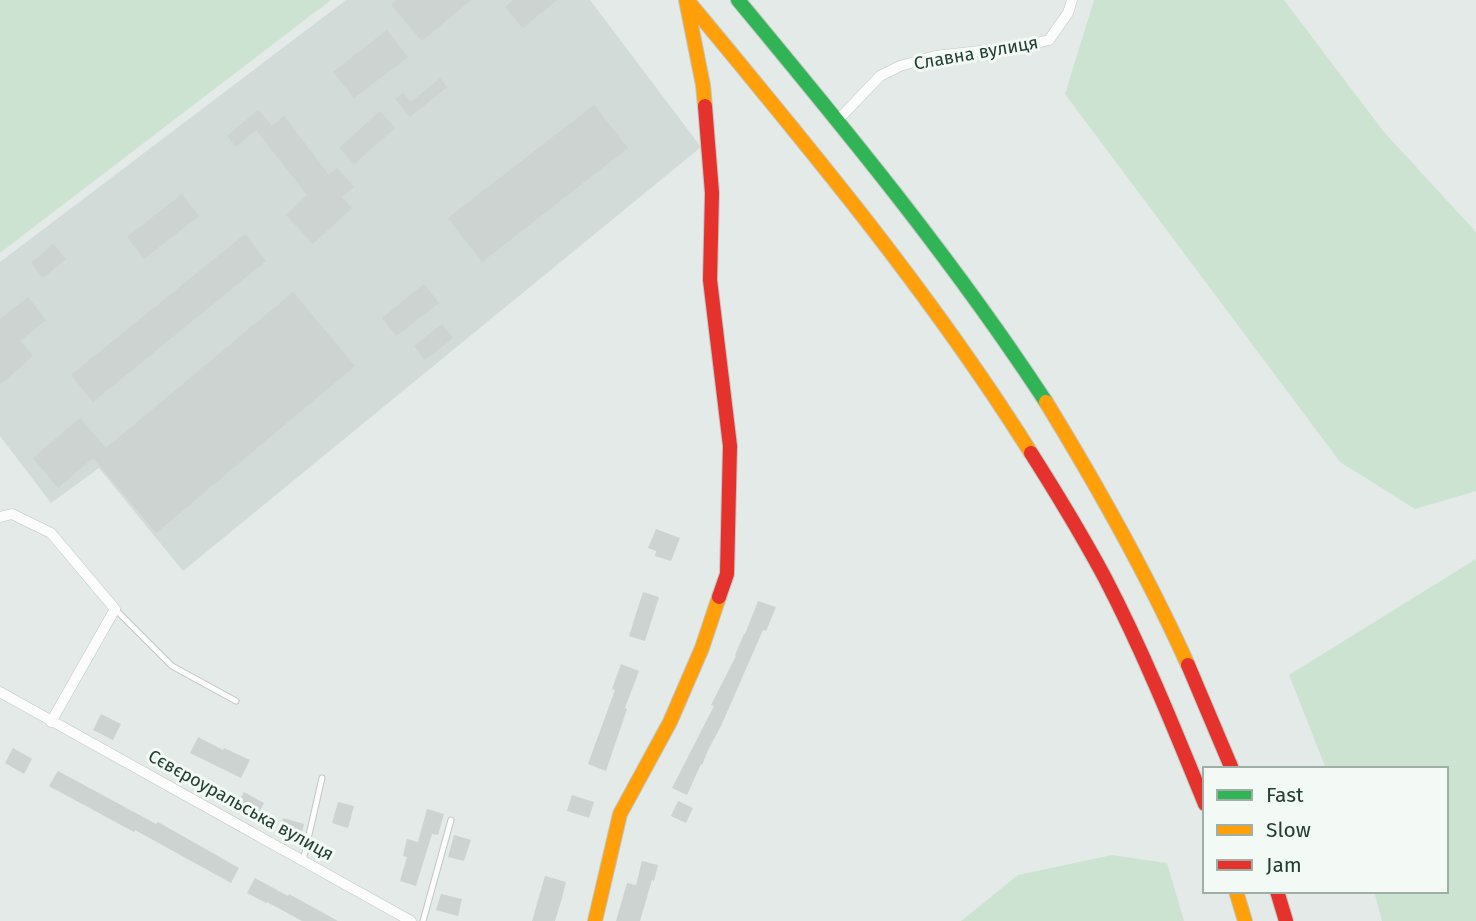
<svg xmlns="http://www.w3.org/2000/svg" width="1476" height="921" viewBox="0 0 1476 921" font-family="'Fira Sans',sans-serif">
<rect width="100%" height="100%" fill="#e4eae7"/>
<path fill="#d2dbd7" d="M346 0H590L701 147 183 571 99 468 51 503 0 436V262Z"/>
<path fill="#cde3d2" d="M0 0H331L0 253Z
M1094 0H1284L1384 132 1476 232V491L1415 509 1340 462 1065 94Z
M1476 559V921H1382L1374 891H1446V769H1326L1289 675Z
M1112 855 1167 863 1184 921H961L1018 875Z"/>
<path fill="#cdd3d0" d="M396 0H471L422 41 391 5Z
M513 0H557L523 28 505 7Z
M387 30 408 57 354 98 333 72Z
M440 78 447 87 410 117 395 99 403 93 411 102Z
M594 105 628 148 482 262 448 218Z
M258 110 272 126 284 116 329 175 337 168 354 187 342 197 352 208 313 244 286 215 307 195 256 130 236 147 227 136Z
M380 111 395 128 354 164 339 148Z
M182 194 199 216 144 259 127 237Z
M245 234 266 261 93 402 71 375Z
M53 244 66 259 43 278 31 263Z
M424 284 439 303 396 336 382 318Z
M293 292 355 366 156 533 93 458 58 488 33 458 80 418 106 448Z
M28 297 46 320 20 341 33 356 0 385V319Z
M442 324 453 338 425 360 414 346Z
M656 529 680 538 671 561 655 556 656 551 648 548Z
M643 592 659 597 645 641 629 636Z
M758 601 776 607 766 631 763 630 721 726 708 750 702 765 701 764 687 795 672 788 714 706 711 705 736 656 735 655 744 634H745Z
M621 664 639 671 625 708 627 709 606 771 588 764 615 690 612 689Z
M101 714 121 724 113 740 93 730Z
M198 737 223 750 224 748 250 760 241 778 190 753Z
M13 748 32 759 24 774 5 763Z
M58 771 156 824 158 822 239 868 231 883 135 830 134 832 49 786Z
M244 792 264 803 256 818 236 807Z
M572 795 594 802 589 818 567 811Z
M678 801 693 808 686 823 671 816Z
M338 802 354 806 348 828 332 823Z
M427 809 444 814 438 835 432 834 416 886 400 881 407 857 403 856 407 839 418 842Z
M283 818 304 824 300 840 278 835Z
M454 835 471 840 464 861 448 857Z
M642 861 658 865 654 881 652 880 640 921H616L627 883 636 885Z
M545 876 566 882 562 898 555 921H532Z
M255 878 288 896 289 894 338 921H302L267 902 266 903 247 893Z
M441 894 462 899 458 916 436 910Z"/>
<g fill="none" stroke-linecap="round" stroke-linejoin="round">
<defs>
<path id="lane" d="M115 609 172 666 236 701
M303 861 322 778
M423 921 451 820"/>
<path id="street" d="M837 121 880 76 900 66 935 56 1025 46 1049 40 1068 13 1072 0
M0 517 12 514 51 533 115 609 51 722
M0 692 411 921"/>
<path id="fast" d="M738 0C846 130 953 260 1046 402"/>
<path id="slow" d="M686 0 703 85 705 106
M687 0C808 146 930 292 1031 453
M1046 402C1098 487 1147 574 1188 665
M1236 891 1245 921
M595 921 620 814 670 722 702 648 719 597"/>
<path id="jam" d="M705 106 712 193 710 280 730 446 727 574 719 597
M1031 453C1057 494 1082 535 1105 578 1143 651 1174 728 1205 804
M1188 665 1232 769
M1277 891 1286 921"/>
</defs>
<use href="#lane" stroke="#c1c7c4" stroke-width="7"/>
<use href="#street" stroke="#c1c7c4" stroke-width="11"/>
<use href="#fast" stroke="#c0c7c4" stroke-width="16"/>
<use href="#slow" stroke="#c0c7c4" stroke-width="16"/>
<use href="#jam" stroke="#c0c7c4" stroke-width="16"/>
<use href="#lane" stroke="#fbfcfb" stroke-width="5"/>
<use href="#street" stroke="#fbfcfb" stroke-width="10"/>
<use href="#fast" stroke="#30b455" stroke-width="14"/>
<use href="#slow" stroke="#ff9f0a" stroke-width="14"/>
<use href="#jam" stroke="#e5322d" stroke-width="14"/>
</g>
<g text-anchor="middle" dominant-baseline="central" stroke-width="6" stroke-linejoin="round" paint-order="stroke">
<g font-size="18" fill="#223d33" stroke="#f3f9f5">
<text transform="translate(976 53) rotate(-10)">Славна вулиця</text>
<text transform="translate(241 805) rotate(29)">Сєвєроуральська вулиця</text>
</g>
</g>
<rect x="1203" y="767" width="245" height="126" fill="#f3f9f5" stroke="#9faea7" stroke-width="2"/>
<rect x="1217" y="790" width="35" height="10" fill="#30b455" stroke="#9faea7" stroke-width="2"/>
<text x="1266" y="802" font-size="21" fill="#223d33">Fast</text>
<rect x="1217" y="825" width="35" height="10" fill="#ff9f0a" stroke="#9faea7" stroke-width="2"/>
<text x="1266" y="837" font-size="21" fill="#223d33">Slow</text>
<rect x="1217" y="860" width="35" height="10" fill="#e5322d" stroke="#9faea7" stroke-width="2"/>
<text x="1266" y="872" font-size="21" fill="#223d33">Jam</text>
</svg>
